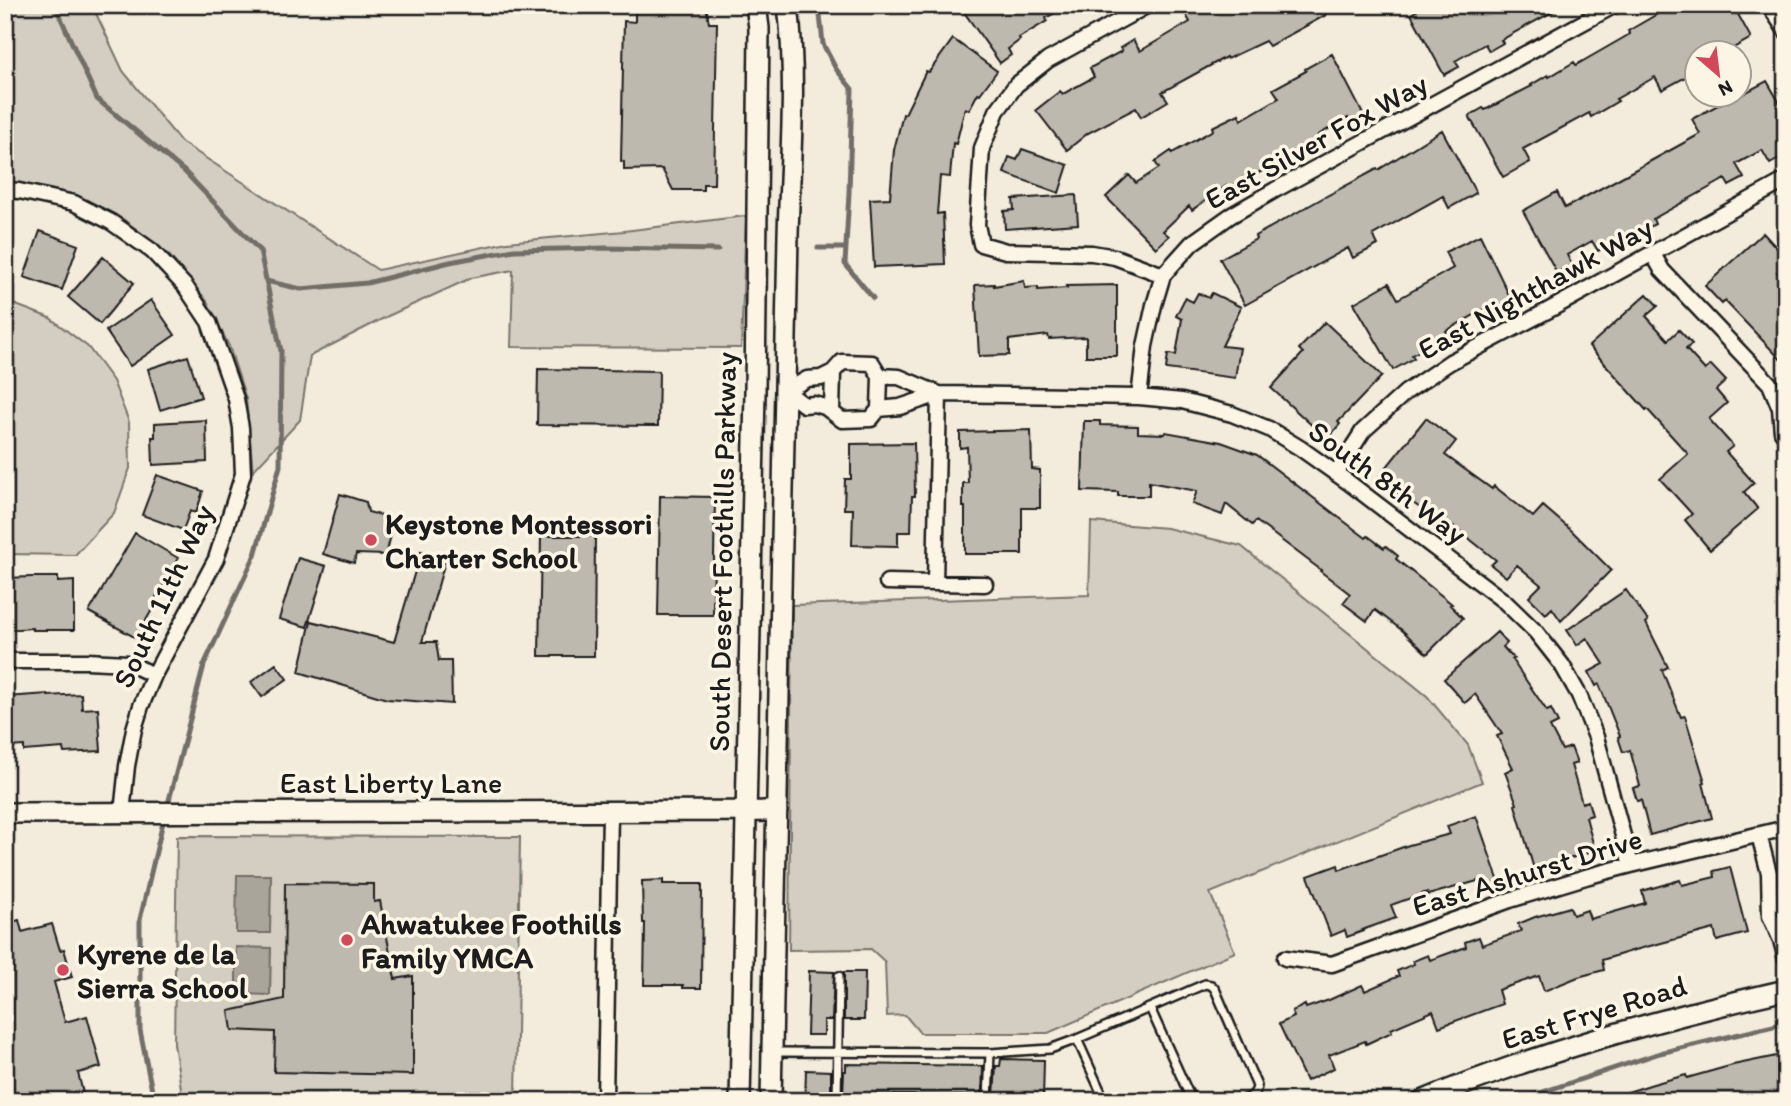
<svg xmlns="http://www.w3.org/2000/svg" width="1791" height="1106" viewBox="0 0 1791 1106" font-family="Itim,sans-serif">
<rect width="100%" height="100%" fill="#f3ecdd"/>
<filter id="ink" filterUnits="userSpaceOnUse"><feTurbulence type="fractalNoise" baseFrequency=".0143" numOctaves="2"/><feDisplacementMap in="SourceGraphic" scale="14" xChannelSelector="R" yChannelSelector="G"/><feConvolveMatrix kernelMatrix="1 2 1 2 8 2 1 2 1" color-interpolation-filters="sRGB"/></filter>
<g filter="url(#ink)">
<path fill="#d3cec1" stroke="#78756e" stroke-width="2" d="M5 5H92L123 71 181 142 378 270 507 242 624 231 746 216 741 348 511 347 513 270 471 278 388 316 310 356 300 420 253 471 246 399 229 346 207 301 169 255 123 219 66 193 6 180Z
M5 303H11L50 318 88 347 113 381 129 422 130 468 114 513 75 555 5 554Z
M1091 522 1167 528 1241 546 1427 696 1468 745 1482 782 1210 893 1235 952 1048 1033H920L905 1015 887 1016 885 962 871 949 789 950 792 605 1089 595Z
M177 836 520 837 516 1101H183L174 1044Z"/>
<path fill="#aaa59b" stroke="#716e68" stroke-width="2" d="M237 875H271L270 933H236Z
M236 947 271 948 270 995 236 994Z"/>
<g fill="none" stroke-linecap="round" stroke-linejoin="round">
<path stroke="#716e68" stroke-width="5" d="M55 5 97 99 185 172 260 251 281 351 280 466 255 555 204 665 167 808
M819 5 823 44 836 69 852 89 849 193 845 264 873 298
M818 248H846
M266 281 301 289 367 283 450 262 514 250 607 248 718 250
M154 1101 140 1030V919L164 818
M1516 1101 1660 1053 1786 1023"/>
</g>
<path fill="#beb9ae" stroke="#1c1c1c" stroke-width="2" d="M959 5H1069L1046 18 1047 21 1019 38 1020 40 1008 49 1011 55 1000 63Z
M1204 5H1321L1326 15 1269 46 1265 41 1227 59 1226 57 1162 92 1168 101 1141 117 1136 108 1088 133 1067 150 1036 110 1060 91 1063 94 1094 77 1090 68 1122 51 1120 48 1133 40 1140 51 1190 22 1186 15Z
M1426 5H1565L1501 40 1503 43 1489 51 1485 44 1455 61 1459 67 1444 75 1411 14Z
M1673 5H1733L1751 38 1726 52H1697V71L1662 90 1655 77 1616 99 1618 101 1591 117 1589 113 1523 149 1530 162 1503 177 1469 116 1483 108 1485 110 1532 86 1531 85 1548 75 1549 77 1574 62 1576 65 1630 34 1628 31Z
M706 6 709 23H717L714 184H703V190H673L662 169 624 170V162L621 161 624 21 635 22V11Z
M953 39 997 71 980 94 978 93 969 110 965 108 956 144 953 143 950 177 940 176 937 214 943 213 945 264 874 267 870 199 890 198 894 150 903 114H905L926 71 929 72Z
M1332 54 1365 118 1351 125 1348 118 1318 135 1322 141 1308 149 1306 146 1268 168 1227 189 1226 186 1192 210 1189 206 1163 231 1169 236 1156 248 1106 197 1129 175 1136 183 1159 168 1155 162 1171 151 1172 153 1213 130 1212 127 1239 114 1241 120 1279 98 1273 89 1306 71 1305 69Z
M1767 81 1786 114V155L1770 164 1762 150 1736 164 1744 178 1729 186 1725 179 1653 219 1655 224 1640 232 1638 229 1598 251 1592 241 1567 255 1572 265 1557 273 1523 211 1557 192 1565 208 1700 134 1692 119 1727 100 1728 102Z
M1442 130 1476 193 1449 208 1443 196 1373 235 1378 245 1353 258 1348 248 1245 305 1220 259 1256 239 1255 236 1321 199 1377 169 1378 170Z
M1022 149 1068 165 1059 193 1004 173 1009 157 1017 160Z
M1076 195 1078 224 1005 229 1004 211 1014 210 1013 199Z
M40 231 78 245 62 290 24 277Z
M1763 233 1786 258V264L1777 272 1786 282V365L1725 301 1722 304 1705 286Z
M1480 235 1513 303 1495 312 1492 305 1446 331 1448 335 1412 355 1414 358 1393 370 1354 303 1389 283 1398 299 1453 268 1445 252Z
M103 257 134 283 100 324 68 297Z
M1024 281 1025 288 1038 287V290L1067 288 1066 286 1117 285V356H1086V337L1049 339 1048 335 1009 340V355L979 356 975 285 994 284V286Z
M1198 293 1209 298 1212 293 1241 307 1222 346 1240 348 1235 378 1166 369 1168 354 1176 355 1182 319 1176 316 1185 298 1193 302Z
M1647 294 1658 306 1646 316 1668 340 1679 330 1692 344 1686 349 1705 370 1711 365 1726 381 1716 390 1727 403 1709 419 1733 446 1726 452 1754 483 1744 492 1758 509 1710 550 1685 520 1692 514 1660 479 1688 454 1647 409 1646 410 1589 346Z
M151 300 175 335 130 366 106 331Z
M1325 322 1382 376 1338 422 1340 424 1327 439 1271 388 1303 353 1299 349Z
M188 356 201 397 160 410 148 369Z
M538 369 659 371 658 426 537 425Z
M1426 418 1456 441 1445 455 1492 489 1494 486 1533 517 1543 506 1572 531 1611 570 1561 621 1552 608 1546 614 1529 597 1541 585 1517 565 1506 577 1491 565 1496 560 1452 525 1449 529 1398 492 1397 495 1377 479Z
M206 420 207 462 153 465 152 437H155V423Z
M1084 421H1100V425L1138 426V433L1165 434 1166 432 1221 442 1257 455 1366 538 1368 536 1384 548 1386 546 1398 556 1396 559 1452 604 1450 605 1463 618 1427 654 1403 631 1375 610 1367 621 1343 603 1350 594 1320 571 1321 570 1256 521 1252 525 1226 504 1222 515 1192 504 1197 491 1149 482V496H1118V492L1082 491Z
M1031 430 1032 469 1040 470V508H1022V554H965V507H963V483H968L967 447 960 448V432Z
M914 443 915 496H912L911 532H898V546L852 545 853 509H844L845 479H851V444Z
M157 475 203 491 196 513 190 511 183 530 142 515Z
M340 494 366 502 368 512 395 519 386 555 356 554 354 563 323 554Z
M660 496 715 497 713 615H658Z
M135 533 178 558 155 599 157 601 136 638 89 612Z
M541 536H595L594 656H539Z
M421 551 446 558 422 642H436L439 661H451L452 704 387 699 299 672 311 621 394 642Z
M298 558 326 566 307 627 279 619Z
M32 577H58V582L74 581V630H32V628L5 630V578Z
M1626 590 1648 621 1646 623 1668 667 1662 670 1681 717 1685 716 1705 782 1703 783 1712 818 1650 835 1641 800 1637 801 1633 788 1640 786 1630 750 1623 752 1618 737 1620 736 1599 684 1596 686 1589 672 1604 664 1587 638 1577 645 1567 630Z
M1497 632 1507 643 1503 647 1514 659 1512 660 1547 711 1551 709 1558 723 1550 727 1562 750 1571 747 1577 763 1571 765 1582 803 1588 801 1592 815 1586 817 1595 851 1534 869 1515 805 1517 804 1505 772 1513 768 1497 736 1502 734 1475 694 1465 703 1444 679Z
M276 664 287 679 262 697 251 682Z
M48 694V696L81 694 82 709 98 708 101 751 64 753 63 748 24 751V746L9 747 6 697Z
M1476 816 1499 882 1484 887 1481 880 1428 895 1427 892 1391 905 1396 918 1362 930 1363 931 1347 937 1345 930 1331 936 1308 876 1338 865 1339 870 1409 845 1450 834 1447 826Z
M1730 867 1747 933 1717 941 1714 929 1635 950 1602 960 1604 970 1578 977 1544 991 1539 976 1498 990 1502 1004 1439 1027 1433 1011 1391 1029 1392 1032 1366 1044 1365 1041 1329 1055 1334 1068 1306 1081 1279 1024 1294 1017 1292 1011 1305 1005 1306 1008 1329 1000 1362 985 1365 991 1399 976 1397 971 1414 964 1413 961 1428 955 1430 960 1466 947 1465 942 1479 937 1482 945 1521 931 1518 924 1535 917 1570 907 1573 915 1587 910 1590 919 1645 903 1642 891 1680 880 1682 885 1715 877 1714 871Z
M663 880V884H702L701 988H683V985H644L645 923H643L642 881Z
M285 883 374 884V902L380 901 395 979 413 976V1075L274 1072 275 1032 232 1030 229 1011 284 999Z
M19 920 22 932 52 924 60 950 64 949 72 977 54 982 65 1022 87 1016 101 1067 78 1073 85 1101H5V924Z
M809 971 834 972 832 1020H824V1035H807Z
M844 972H865L864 1020H844Z
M1786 1054V1096L1775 1098 1776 1101H1613L1612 1097 1653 1084 1686 1075 1687 1078 1733 1065Z
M1001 1059 1044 1060 1043 1101H1000V1096H994L996 1066H1000Z
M846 1064 983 1066 982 1096 843 1094 844 1071H846Z
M806 1070 831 1071V1094H823V1101H805Z"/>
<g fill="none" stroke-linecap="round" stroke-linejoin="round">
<defs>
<path id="lane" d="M1150 1008 1192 1101
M1077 1039 1105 1101
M775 1052 990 1053 1050 1049 1077 1039 1205 984 1211 985 1215 989 1257 1086C1256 1096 1249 1097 1241 1101
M837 1101 839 976
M988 1101 990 1053"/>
<path id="street" d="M1148 5 1048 60 1016 85 997 111 982 148 977 225 981 244 1006 251 1092 253 1115 257 1163 275
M1769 5 1786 31
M5 190 19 191 74 203 111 222 152 251 185 286 209 322 236 399 241 428 243 474 216 559 154 675 141 706 134 729 127 766 122 813
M1653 254 1662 270 1770 384 1780 408 1782 432
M939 394 899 377 880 376 872 363 842 362 833 372 821 378 807 379 786 391 804 405 814 404 825 407 842 420 871 419 879 409 900 407 939 394 1139 397 1182 401 1232 414 1269 429 1300 448 1348 482 1505 602 1536 632 1562 665 1579 695 1596 737 1631 865
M1139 397 1145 346 1154 305 1163 275 1192 243 1230 216 1275 190 1615 5
M879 409 880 376
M832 412 833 372
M1336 473 1363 431 1406 392 1450 362 1549 310 1786 180
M887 582 985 584
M935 583 939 394
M5 661H87L128 663 154 675
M1759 835 1769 873 1770 916 1781 940 1786 959
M1285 958 1332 964 1510 900 1589 876 1631 865 1786 828
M605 1101 610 812"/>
<path id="secondary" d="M5 813 777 811
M740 1101 755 392 759 28 756 5
M771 1101 788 235C790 159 797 81 788 5
M1422 1101C1539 1052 1662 1018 1786 990"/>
</defs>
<use href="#lane" stroke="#1c1c1c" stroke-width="12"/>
<use href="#street" stroke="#1c1c1c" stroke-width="19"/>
<use href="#secondary" stroke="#1c1c1c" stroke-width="24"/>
<use href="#lane" stroke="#fcf5e5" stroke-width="7"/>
<use href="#street" stroke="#fcf5e5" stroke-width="14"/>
<use href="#secondary" stroke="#fcf5e5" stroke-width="19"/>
</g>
</g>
<g fill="#d1495b" stroke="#fcf5e5" stroke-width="2.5">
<circle cx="371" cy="540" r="7"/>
<circle cx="347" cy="940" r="7"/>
<circle cx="63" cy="970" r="7"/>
</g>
<g text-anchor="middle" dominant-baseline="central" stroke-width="7" stroke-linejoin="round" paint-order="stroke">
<g font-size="30" fill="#1c1c1c" stroke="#fcf5e5">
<text transform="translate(1316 141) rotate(-29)">East Silver Fox Way</text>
<text transform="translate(1535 288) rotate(-29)">East Nighthawk Way</text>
<text transform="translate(1388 482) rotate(36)">South 8th Way</text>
<text transform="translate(722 552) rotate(-89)">South Desert Foothills Parkway</text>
<text transform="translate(163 596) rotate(-65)">South 11th Way</text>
<text x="391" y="782">East Liberty Lane</text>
<text transform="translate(1527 872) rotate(-17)">East Ashurst Drive</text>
<text transform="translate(1594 1012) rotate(-17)">East Frye Road</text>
</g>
<g font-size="30" font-weight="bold" fill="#1c1c1c" stroke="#fcf5e5" text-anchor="start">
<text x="385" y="523">Keystone Montessori<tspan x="385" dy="34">Charter School</tspan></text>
<text x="361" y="923">Ahwatukee Foothills<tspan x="361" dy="34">Family YMCA</tspan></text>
<text x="77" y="953">Kyrene de la<tspan x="77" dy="34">Sierra School</tspan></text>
</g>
</g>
<rect width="1791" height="1106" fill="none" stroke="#fcf5e5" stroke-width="28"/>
<rect x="14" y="14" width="1763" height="1078" fill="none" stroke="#1c1c1c" stroke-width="2.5" filter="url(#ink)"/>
<g transform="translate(1718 74) rotate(152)"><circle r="33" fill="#fcf5e5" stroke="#a29e95" stroke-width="2"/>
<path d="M0-5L12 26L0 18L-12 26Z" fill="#d1495b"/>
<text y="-10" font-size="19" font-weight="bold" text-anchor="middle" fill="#1c1c1c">N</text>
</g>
</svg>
